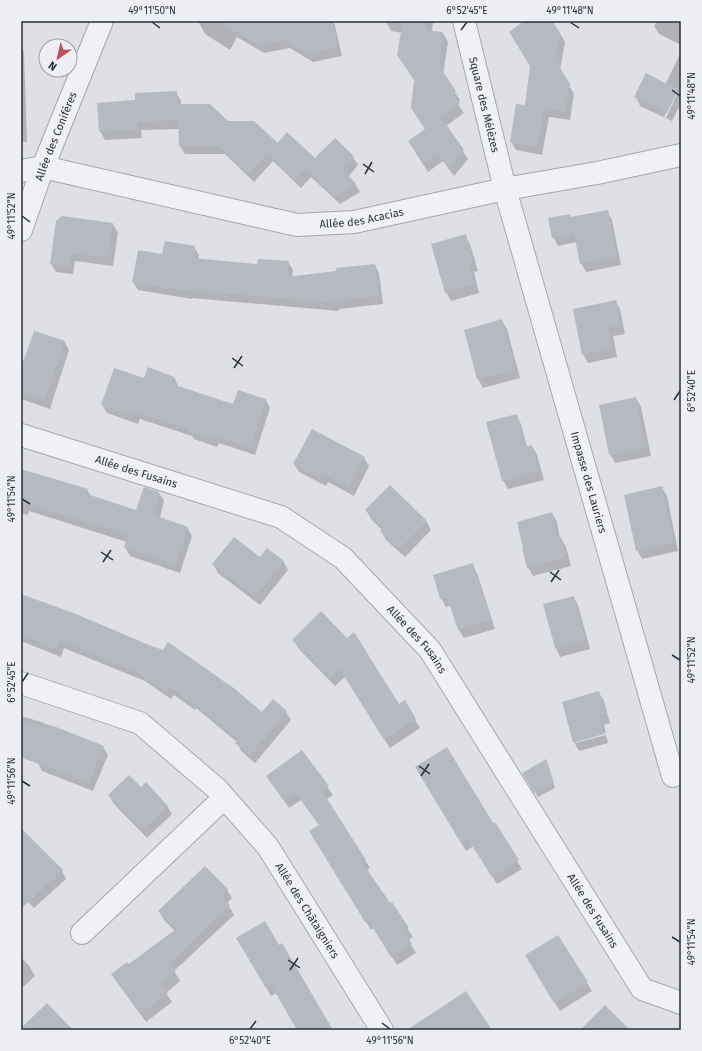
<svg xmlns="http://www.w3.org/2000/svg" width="702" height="1051" viewBox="0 0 702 1051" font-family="'Fira Sans',sans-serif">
<rect width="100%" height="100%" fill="#dee0e6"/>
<path fill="#0003" fill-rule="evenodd" d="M198 21H334L342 56 313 62 290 48 264 53 237 37 230 50 205 34Z
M386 21H433L432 32 443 33 448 42 443 75 460 100 457 103 464 113 446 126 468 159 454 176 443 161 428 172 409 142 426 130 415 80 402 33 391 31Z
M526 21H551L560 33 565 42 560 70 574 94 570 120 549 117 542 155 516 150 511 142 525 106 531 67Z
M657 21H681V45L659 34 654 26Z
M21 47 24 52 27 142H21Z
M681 52V103L672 121 640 106 636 97 667 85 666 83ZM675 94H677L666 118 664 117Z
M176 92 181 101V105L228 122 315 160 353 157 358 165 348 177 355 184 360 192 340 204 311 177 301 188 273 161 254 182 225 154H185L180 146V129L141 130 142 138 105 140 100 131 136 101Z
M607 211 612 220 621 265 586 272 581 263 577 242 558 246 553 237 569 215 571 218Z
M113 224 118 233 113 266 75 261 73 274 56 272 51 263Z
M465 235 470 244 478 271 474 272 479 293 451 301 446 292Z
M194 247 199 255 198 260 258 265 288 262 293 270 292 277 338 272 375 265 379 273 383 304 339 309V311L192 298V299L138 290 133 282 163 255Z
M615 301 620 309 625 334 613 336 617 357 588 363 583 354Z
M502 321 507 329 520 378 483 388 478 379 465 331Z
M64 341 69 350 50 409 21 399V360L24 361Z
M174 377 178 386V387L234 405 266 400 270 408 255 455 219 443 217 447 194 439 192 436 140 419 138 424 107 413 102 405 145 379Z
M636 398 641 407 651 456 615 463 610 454Z
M516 415 521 424 527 447 532 446 537 455 544 480 508 489 503 480Z
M364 458 369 466 354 496 328 482 326 486 299 472 294 464Z
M21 470 87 490 91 496 137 512 159 493 164 501 160 518 187 527 192 536 180 573 130 556 125 547 127 542 29 511 28 515 21 513Z
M662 487 667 496 678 551 642 559 637 550Z
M366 510 426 521 431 530 405 557 386 540 381 531 382 530 371 519Z
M552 513 557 522 560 539 561 538 566 547 571 566 533 576 528 567Z
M260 558 283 561 288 570 260 605 218 573 213 564Z
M472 564 477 573 495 629 464 638 459 630 451 605 446 607 441 598Z
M21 595 262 713 274 701 286 712 291 720 255 763 241 751 237 742 196 708 195 710 174 695 171 699 145 681 64 648 61 657 21 641Z
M573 597 578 605 590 649 560 657 556 648 544 605Z
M294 640 399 705 404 702 420 728 390 748 345 677 335 686 298 648Z
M599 693 604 701 610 723 604 725 606 733 575 741V743L606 735 608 743 579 751 574 742Z
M21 716 41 722 103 747 108 755 93 791 42 771 38 763 21 758Z
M302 752 333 795 326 800 370 868 367 870 413 937 408 940 416 953 397 965 374 928 371 930 315 840 320 826 301 800 289 808 268 777Z
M548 764 555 788 538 797 523 774Z
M416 767 493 824 522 869 497 884 474 846 466 851Z
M140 788 167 806 172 814 147 838 114 804 109 796Z
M21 849 62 871 66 879 34 908 21 894Z
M227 890 232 898 227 903 234 915 174 971 180 981 166 993 172 1002 146 1022 112 974 129 965 175 931 164 920 159 911Z
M558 936 592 991 560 1011 526 956Z
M238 938 332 1030H298L277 993 271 996Z
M21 957 30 967 35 976 21 989Z"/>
<path fill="#b6b9c2" d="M219 21H332L338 47 307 54 284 40 258 45Z
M403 21H427L426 30 443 32 439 66 456 91 453 94 460 104 441 117 464 150 449 169 437 153 423 164 408 141 425 129 411 108 414 80 397 55Z
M524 21H552L560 33 555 60 570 84 565 112 544 108 538 147 510 142 516 104 525 105 530 66 509 32Z
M646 73 678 90 667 113 634 97Z
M177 91 178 119V104H210L228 121H254L278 143 273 148 287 132 315 158 335 138 354 156 342 170 356 183 335 196 306 169 295 180 267 153 248 174 219 146H179L178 120 137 122 138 129 99 132 97 103 135 100V93Z
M608 210 617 256 580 264 574 234 552 238 548 218 570 214V217Z
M62 216 113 223 108 258 71 253 69 266 50 264 56 221Z
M466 234 473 262 469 263 475 284 445 293 431 244Z
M165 241 195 246 193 258 257 264 258 259 289 261 287 277 336 271V268L375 264 379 296 335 301V303L187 290V291L132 282 138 250 162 254Z
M616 300 621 325 608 328 613 349 582 355 573 309Z
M502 319 516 370 477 379 464 330Z
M34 331 65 341 45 400 21 393V368Z
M148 367 174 377 172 384 233 404 238 390 266 399 251 448 215 436 213 440 188 431 189 429 136 412 134 416 101 405 114 368 144 378Z
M636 397 646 447 609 455 599 405Z
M517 414 525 447 532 445 539 471 502 481 486 422Z
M312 429 365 457 349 488 323 474 320 478 293 464Z
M21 469 88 489 87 494 136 510 144 487 159 492 154 515 188 527 175 565 124 547 128 535 21 502Z
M390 485 427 521 399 549 380 531 383 528 365 510Z
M662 486 674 542 636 551 624 495Z
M552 512 557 538 561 537 566 557 527 568 522 548H523L517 522Z
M234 537 260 557 267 548 284 561 255 597 212 564Z
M473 563 491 620 458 630 447 597 440 599 433 575Z
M21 594 76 614 149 645 148 646 149 645 163 650 168 642 235 689 262 712 273 699 287 711 250 755 235 743 238 740 191 701 190 703 169 687 166 692 140 674 60 640 56 649 21 635Z
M574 596 585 640 555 648 543 604Z
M321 611 347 638 354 632 399 704 405 700 416 719 384 740 340 669 330 678 292 640Z
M599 691 606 714 599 716 604 734 573 743 562 702Z
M21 719 50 728 51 725 104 746 89 783 21 757Z
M447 747 493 823 495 822 519 860 492 877 468 839 461 843 415 767Z
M302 750 329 786 322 791 366 860 362 862 390 903 392 902 409 928 404 931 412 944 391 957 368 920 365 922 309 831 319 825 295 792 283 800 266 776Z
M546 759 554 783 534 793 522 773Z
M129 775 141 787 146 782 168 806 142 830 108 795Z
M21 828 63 870 21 909Z
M205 866 228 889 221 896 230 905 169 963 176 972 161 984 168 993 140 1014 111 974 127 962 129 964 176 929 158 911Z
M265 921 279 945 282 943 333 1030H297L271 985 266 988 236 938Z
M558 935 588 982 554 1003 525 955Z
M466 991 492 1030H407Z
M47 1003 73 1030H21V1028Z
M605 1005 630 1030H580Z"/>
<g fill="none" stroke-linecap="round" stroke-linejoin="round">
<defs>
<g id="minor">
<path id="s1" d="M464 21 505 189 673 776"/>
<path id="s2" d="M21 171 43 167 297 225 354 222 505 189 597 173 681 155"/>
<path id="s3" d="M21 230 43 167 102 21"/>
<path id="s4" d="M21 435 281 517 343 558 430 650 642 989 681 1003"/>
<path id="s5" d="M21 683 140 723 217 789 268 847 382 1030"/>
<path d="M82 933 224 798"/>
</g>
</defs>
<use href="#minor" stroke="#a4a7af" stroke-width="24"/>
<use href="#minor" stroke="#f0f1f5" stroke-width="22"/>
</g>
<path fill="none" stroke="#292e3b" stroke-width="1.5" d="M152 22 160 28M570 22 579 28M461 30 467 22M672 90 680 96M363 164 374 172M365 174 372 162M22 216 30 222M232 358 243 366M234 368 242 356M674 400 680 391M22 499 30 504M101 552 113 560M103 562 111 550M550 572 561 580M551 582 559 570M672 655 680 660M22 682 28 673M419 766 430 774M421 776 429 764M22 781 30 786M672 937 680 942M288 960 300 968M290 970 298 958M382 1023 390 1029M250 1029 256 1021"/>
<g text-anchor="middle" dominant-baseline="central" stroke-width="4" stroke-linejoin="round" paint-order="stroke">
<g font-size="11" fill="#292e3b" stroke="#edeff4">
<text stroke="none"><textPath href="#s1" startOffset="86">Square des Mélèzes</textPath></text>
<text stroke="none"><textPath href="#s3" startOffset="100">Allée des Conifères</textPath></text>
<text stroke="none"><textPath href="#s2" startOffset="348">Allée des Acacias</textPath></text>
<text stroke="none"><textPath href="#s4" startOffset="121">Allée des Fusains</textPath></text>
<text stroke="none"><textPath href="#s1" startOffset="478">Impasse des Lauriers</textPath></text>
<text stroke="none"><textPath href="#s4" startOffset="457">Allée des Fusains</textPath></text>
<text stroke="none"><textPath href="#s5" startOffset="379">Allée des Châtaigniers</textPath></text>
<text stroke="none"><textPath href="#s4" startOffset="781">Allée des Fusains</textPath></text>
</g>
</g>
<rect width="702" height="1051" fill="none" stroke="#edeff4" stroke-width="44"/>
<g transform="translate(58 58) rotate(214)"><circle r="19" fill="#edeff4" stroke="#9fa2aa"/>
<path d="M0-3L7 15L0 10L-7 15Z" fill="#be5058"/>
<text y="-6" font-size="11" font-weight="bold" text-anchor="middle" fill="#292e3b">N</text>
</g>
<rect x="22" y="22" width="658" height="1007" fill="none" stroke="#292e3b" stroke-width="1.5"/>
<g font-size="10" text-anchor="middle" fill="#292e3b">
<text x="152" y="14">49°11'50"N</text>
<text x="467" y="14">6°52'45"E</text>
<text x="570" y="14">49°11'48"N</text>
<text transform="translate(691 96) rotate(-90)" y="4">49°11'48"N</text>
<text transform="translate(11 216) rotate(-90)" y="4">49°11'52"N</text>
<text transform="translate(691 391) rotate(-90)" y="4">6°52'40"E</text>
<text transform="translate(11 499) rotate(-90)" y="4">49°11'54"N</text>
<text transform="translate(691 660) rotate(-90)" y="4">49°11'52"N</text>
<text transform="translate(11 682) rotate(-90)" y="4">6°52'45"E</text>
<text transform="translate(11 781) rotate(-90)" y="4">49°11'56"N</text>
<text transform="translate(691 942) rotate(-90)" y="4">49°11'54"N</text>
<text x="250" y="1044">6°52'40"E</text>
<text x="390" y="1044">49°11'56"N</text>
</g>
</svg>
